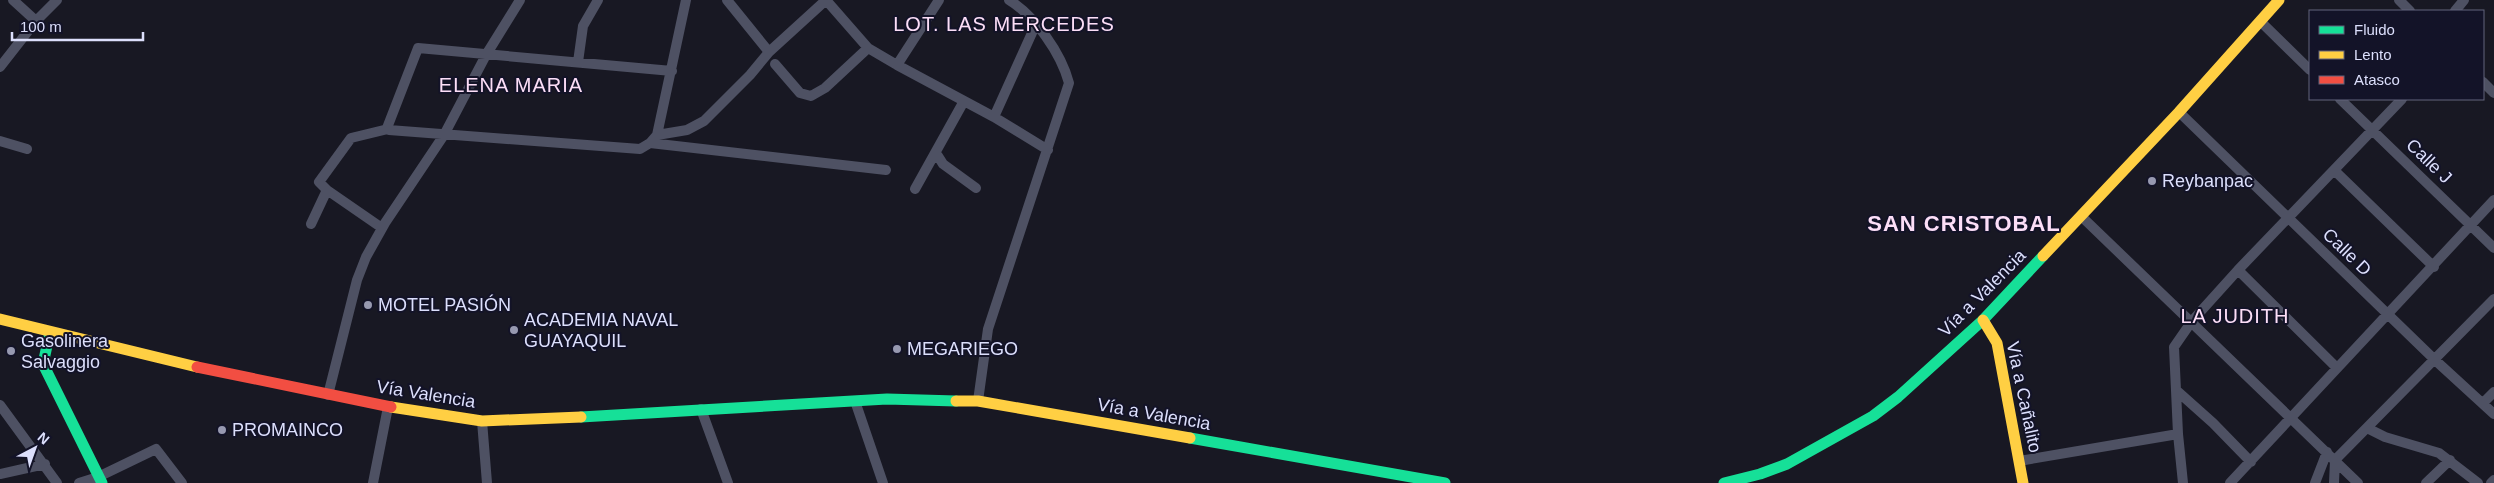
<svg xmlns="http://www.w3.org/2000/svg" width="2494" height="483" viewBox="0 0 2494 483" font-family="Arial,sans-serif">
<rect width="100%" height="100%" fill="#181823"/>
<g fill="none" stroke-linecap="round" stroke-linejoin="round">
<path stroke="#4e5163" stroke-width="10" d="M13 0 36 21
M686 0 657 135 687 130 704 121 750 75 769 52 826 0
M727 0 769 52
M826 0 868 48 897 65
M939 0 897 65 994 117
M2399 0 2410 11
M2455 11 2464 0
M2261 22 2310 70
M1036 24 994 117 1048 150
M578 62 583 26 598 0
M775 64 800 93 811 96 825 88 868 48
M0 67 36 21 57 0
M2483 82 2494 93
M2340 99 2494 248
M2179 112 2435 360 2494 414
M657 135 650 143 640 149 389 130 387 128 418 48 672 71
M0 141 27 149
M650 143 886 170
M936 153 943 164 976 188
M2335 171 2434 267
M915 189 964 101
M327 190 382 228
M2081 216 2358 483
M311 224 327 190 319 182 351 138 388 129
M2238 270 2337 368
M2176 390 2213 423 2251 462
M328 395 357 280 366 257 385 223 444 135 486 55 520 0
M855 401 883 483
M978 401 988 329 1069 83C1061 53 1035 16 1009 0
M2483 403 2494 392
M0 405 57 483
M701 409 728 483
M482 421 487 483
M2367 428 2385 437 2439 453 2478 483
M2019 461 2178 434
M0 474 45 464
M79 483 98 477 156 449 182 483
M373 483 388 407
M2183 483 2178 434 2174 347 2192 321 2238 270 2402 99
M2230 483 2494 200
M2315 483 2327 452
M2334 483 2335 460 2494 299
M2426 483 2450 460
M2491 483 2494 480"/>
<path stroke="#16e098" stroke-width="11" d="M50 332 43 364 102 483
M581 417 887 399 956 401
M1190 438 1445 483
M1724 483 1760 474 1787 464 1873 416 1898 397 1983 320 2043 256"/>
<path stroke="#ffcf43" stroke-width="11" d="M2043 256 2179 112 2279 0
M0 319 197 367
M1983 320 1997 343 2023 483
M956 401H978L1190 438
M391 407 482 421 581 417"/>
<path stroke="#f24e42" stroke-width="11" d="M197 367 391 407"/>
</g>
<g fill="#9799b0" stroke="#131328" stroke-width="2">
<circle cx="2152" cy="181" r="5"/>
<circle cx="368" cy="305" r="5"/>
<circle cx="514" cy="330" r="5"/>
<circle cx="897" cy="349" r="5"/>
<circle cx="11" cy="351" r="5"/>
<circle cx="222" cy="430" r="5"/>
</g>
<g text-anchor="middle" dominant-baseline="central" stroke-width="4" stroke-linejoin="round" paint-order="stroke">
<g font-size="18" fill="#dcdffc" stroke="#131328">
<text transform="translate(2429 161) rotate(44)">Calle J</text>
<text transform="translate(2347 252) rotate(44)">Calle D</text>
<text transform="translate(1982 293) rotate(-45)">Vía a Valencia</text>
<text transform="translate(426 394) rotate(9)">Vía Valencia</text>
<text transform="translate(2024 397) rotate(78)">Vía a Cañalito</text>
<text transform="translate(1154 414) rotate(10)">Vía a Valencia</text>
</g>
<g font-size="18" fill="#dcdffc" stroke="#131328" text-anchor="start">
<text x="2162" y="181">Reybanpac</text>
<text x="378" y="305">MOTEL PASIÓN</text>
<text x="524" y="320">ACADEMIA NAVAL<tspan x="524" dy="21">GUAYAQUIL</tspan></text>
<text x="21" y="341">Gasolinera<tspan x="21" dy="21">Salvaggio</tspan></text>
<text x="907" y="349">MEGARIEGO</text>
<text x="232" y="430">PROMAINCO</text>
</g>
<g font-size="20" letter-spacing="1" fill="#fcdef7" stroke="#131328">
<text x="1004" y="24">LOT. LAS MERCEDES</text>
<text x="511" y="85">ELENA MARIA</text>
<text x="2235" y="316">LA JUDITH</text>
</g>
<g font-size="22" font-weight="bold" letter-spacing="1" fill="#fcdef7" stroke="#131328">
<text x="1964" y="223">SAN CRISTOBAL</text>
</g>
</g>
<rect x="2309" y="10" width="175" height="90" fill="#131328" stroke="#63657d"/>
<rect x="2319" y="26" width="25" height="8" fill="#16e098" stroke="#63657d"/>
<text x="2354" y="35" font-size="15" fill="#dcdffc">Fluido</text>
<rect x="2319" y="51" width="25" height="8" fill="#ffcf43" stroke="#63657d"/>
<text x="2354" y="60" font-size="15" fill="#dcdffc">Lento</text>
<rect x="2319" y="76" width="25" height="8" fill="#f24e42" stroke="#63657d"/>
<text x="2354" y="85" font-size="15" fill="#dcdffc">Atasco</text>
<g transform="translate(35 448) rotate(41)" stroke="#131328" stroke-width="4" paint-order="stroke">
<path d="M0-4L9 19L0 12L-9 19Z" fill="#dcdffc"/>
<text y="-8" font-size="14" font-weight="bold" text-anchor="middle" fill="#dcdffc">N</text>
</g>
<path d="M12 32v8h131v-8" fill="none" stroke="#dcdffc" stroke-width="2.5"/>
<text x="20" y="32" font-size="15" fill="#dcdffc" stroke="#131328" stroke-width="4" paint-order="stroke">100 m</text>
</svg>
